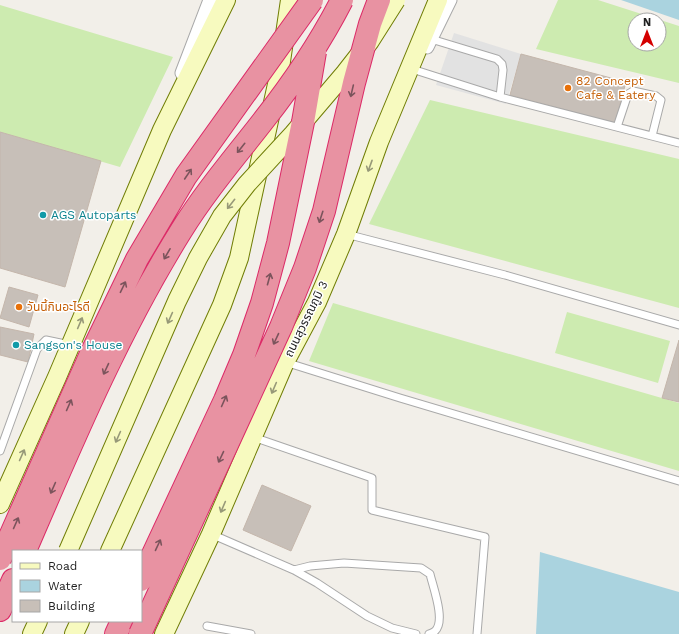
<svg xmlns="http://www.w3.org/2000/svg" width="679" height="634" viewBox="0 0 679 634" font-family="'Work Sans','Noto Sans Thai',sans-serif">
<rect width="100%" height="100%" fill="#f2efe9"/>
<path fill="#cdebb0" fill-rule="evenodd" d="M558 0H598L679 26V83L536 49ZM635 20H659V44H635Z
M0 5 173 57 120 167 0 132Z
M430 100 679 159V308L369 224Z
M333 303 679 403V471L309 361Z
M567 312 670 341 658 383 555 353Z"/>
<path fill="#e2e2e2" d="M454 33 521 54 506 104 436 85Z"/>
<path fill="#aad3df" d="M621 0H679V20Z
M540 552 679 592V634H536Z"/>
<path fill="#c7bfb8" stroke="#c4b6ab" d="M521 54 626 82 615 123 510 95Z
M0 132 101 161 65 287 0 268Z
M9 287 38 295 29 327 0 318Z
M0 327 34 334 28 362 0 355Z
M679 340V402L662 398Z
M262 485 311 506 291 551 243 530Z"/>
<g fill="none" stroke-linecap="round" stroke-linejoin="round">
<defs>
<path id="service" d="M431 39 497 59 502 64 503 70 500 97
M415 70 500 97 679 143
M617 127 628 94 633 91 656 96 661 100 652 136
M346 234 505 275 679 325
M285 362 400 398 679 481
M253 437 372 478V510L485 537 477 634
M0 451 37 349 46 340 70 345
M211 534 294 570 317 583 367 616 392 628 416 634
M294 570 310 566 344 563 421 568 430 574C433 587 446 621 435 631 433 633 431 633 429 634
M207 626 251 634"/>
<path id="minor" d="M427 47 450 0
M182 73 210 0"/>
<path id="secondary" d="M0 504 57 377 162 130 226 0
M110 551 222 305 239 258 279 75 290 0
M32 634 38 621
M74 634 80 621
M164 634 211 534 285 362 317 302 346 234 379 142 438 0"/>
<path id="motorway" d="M0 610 13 580
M116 634 122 621"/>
</defs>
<use href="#service" stroke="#a9a9a9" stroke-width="9"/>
<use href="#minor" stroke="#a9a9a9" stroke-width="15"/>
<use href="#secondary" stroke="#707d05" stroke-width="20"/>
<use href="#motorway" stroke="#dc2a67" stroke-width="24"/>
<use href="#service" stroke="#fff" stroke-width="7"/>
<use href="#minor" stroke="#fff" stroke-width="13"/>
<use href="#secondary" stroke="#f7fabf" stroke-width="18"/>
<use href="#motorway" stroke="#e892a2" stroke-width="22"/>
<defs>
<path id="secondary-bridge" d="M68 551 177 301 198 258 222 216 247 184 293 134 345 73 370 41 396 0"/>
<path id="motorway-bridge" d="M25 551C72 442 118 332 181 231 205 192 235 157 263 121 293 83 320 43 342 0
M0 559 90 356 137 259 186 176 312 0
M141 580 225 400 244 355 262 303 278 243 303 122 315 52
M140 634 281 327 305 268 324 211 354 83 370 24 379 0"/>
</defs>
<use href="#secondary-bridge" stroke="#707d05" stroke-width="20" stroke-linecap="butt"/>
<use href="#motorway-bridge" stroke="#dc2a67" stroke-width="24" stroke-linecap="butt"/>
<use href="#secondary-bridge" stroke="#f7fabf" stroke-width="18"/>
<use href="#motorway-bridge" stroke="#e892a2" stroke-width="22"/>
</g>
<defs><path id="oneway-shaft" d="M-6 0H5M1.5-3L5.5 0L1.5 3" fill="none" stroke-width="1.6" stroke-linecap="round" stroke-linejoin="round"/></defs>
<g stroke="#7b545c">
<use href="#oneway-shaft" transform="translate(352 91) rotate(103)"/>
<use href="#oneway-shaft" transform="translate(241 148) rotate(129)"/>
<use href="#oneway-shaft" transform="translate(188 174) rotate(-56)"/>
<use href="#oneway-shaft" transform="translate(321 217) rotate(108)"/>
<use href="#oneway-shaft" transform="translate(167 254) rotate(120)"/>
<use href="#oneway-shaft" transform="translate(269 279) rotate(-75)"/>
<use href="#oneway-shaft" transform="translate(123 287) rotate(-64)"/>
<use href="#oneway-shaft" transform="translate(276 339) rotate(115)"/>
<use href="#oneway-shaft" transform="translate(106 369) rotate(115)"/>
<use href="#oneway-shaft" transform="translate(224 401) rotate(-66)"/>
<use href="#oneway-shaft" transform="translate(69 405) rotate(-66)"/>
<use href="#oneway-shaft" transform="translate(221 457) rotate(115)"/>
<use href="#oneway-shaft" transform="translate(53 488) rotate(114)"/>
<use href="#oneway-shaft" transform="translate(16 523) rotate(-66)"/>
<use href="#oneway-shaft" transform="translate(158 545) rotate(-65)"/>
</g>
<g stroke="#979978">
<use href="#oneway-shaft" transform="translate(370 166) rotate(110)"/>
<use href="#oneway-shaft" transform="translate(231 204) rotate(128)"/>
<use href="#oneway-shaft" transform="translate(170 318) rotate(114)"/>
<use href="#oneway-shaft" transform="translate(80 323) rotate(-67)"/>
<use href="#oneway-shaft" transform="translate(274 388) rotate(113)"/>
<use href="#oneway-shaft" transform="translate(118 437) rotate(114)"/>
<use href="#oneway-shaft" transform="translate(22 455) rotate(-66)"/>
<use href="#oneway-shaft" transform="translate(223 507) rotate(113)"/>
</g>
<g fill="#e8710a" stroke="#fff" stroke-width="1.5">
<circle cx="568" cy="88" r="4"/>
<circle cx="19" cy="307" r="4"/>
</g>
<g fill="#0f9aa8" stroke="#fff" stroke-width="1.5">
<circle cx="43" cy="215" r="4"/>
<circle cx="16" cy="345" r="4"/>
</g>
<g text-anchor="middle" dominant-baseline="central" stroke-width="3" stroke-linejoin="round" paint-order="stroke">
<g font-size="12" fill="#c56008" stroke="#fff" text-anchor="start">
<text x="576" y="81">82 Concept<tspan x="576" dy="14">Cafe &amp; Eatery</tspan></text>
<text x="27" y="307">วันนี้กินอะไรดี</text>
</g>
<g font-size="12" fill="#0d838f" stroke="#fff" text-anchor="start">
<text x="51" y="215">AGS Autoparts</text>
<text x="24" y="345">Sangson's House</text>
</g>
<g font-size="12" fill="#222" stroke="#fff">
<text transform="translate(306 319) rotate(-64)">ถนนสุวรรณภูมิ 3</text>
</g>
</g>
<rect x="12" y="550" width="130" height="72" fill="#ffffff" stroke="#a7a7a7"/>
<rect x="20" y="563" width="20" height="6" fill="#f7fabf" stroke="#a7a7a7"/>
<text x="48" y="570" font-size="12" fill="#222222">Road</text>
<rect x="20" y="580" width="20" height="12" fill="#aad3df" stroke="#a7a7a7"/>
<text x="48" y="590" font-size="12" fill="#222222">Water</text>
<rect x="20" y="600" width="20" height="12" fill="#c7bfb8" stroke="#a7a7a7"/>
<text x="48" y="610" font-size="12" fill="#222222">Building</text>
<g transform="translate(647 32)"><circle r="19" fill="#ffffff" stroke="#a7a7a7"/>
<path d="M0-3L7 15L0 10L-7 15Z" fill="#d40000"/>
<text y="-6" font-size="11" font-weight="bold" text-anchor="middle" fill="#222222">N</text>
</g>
</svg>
